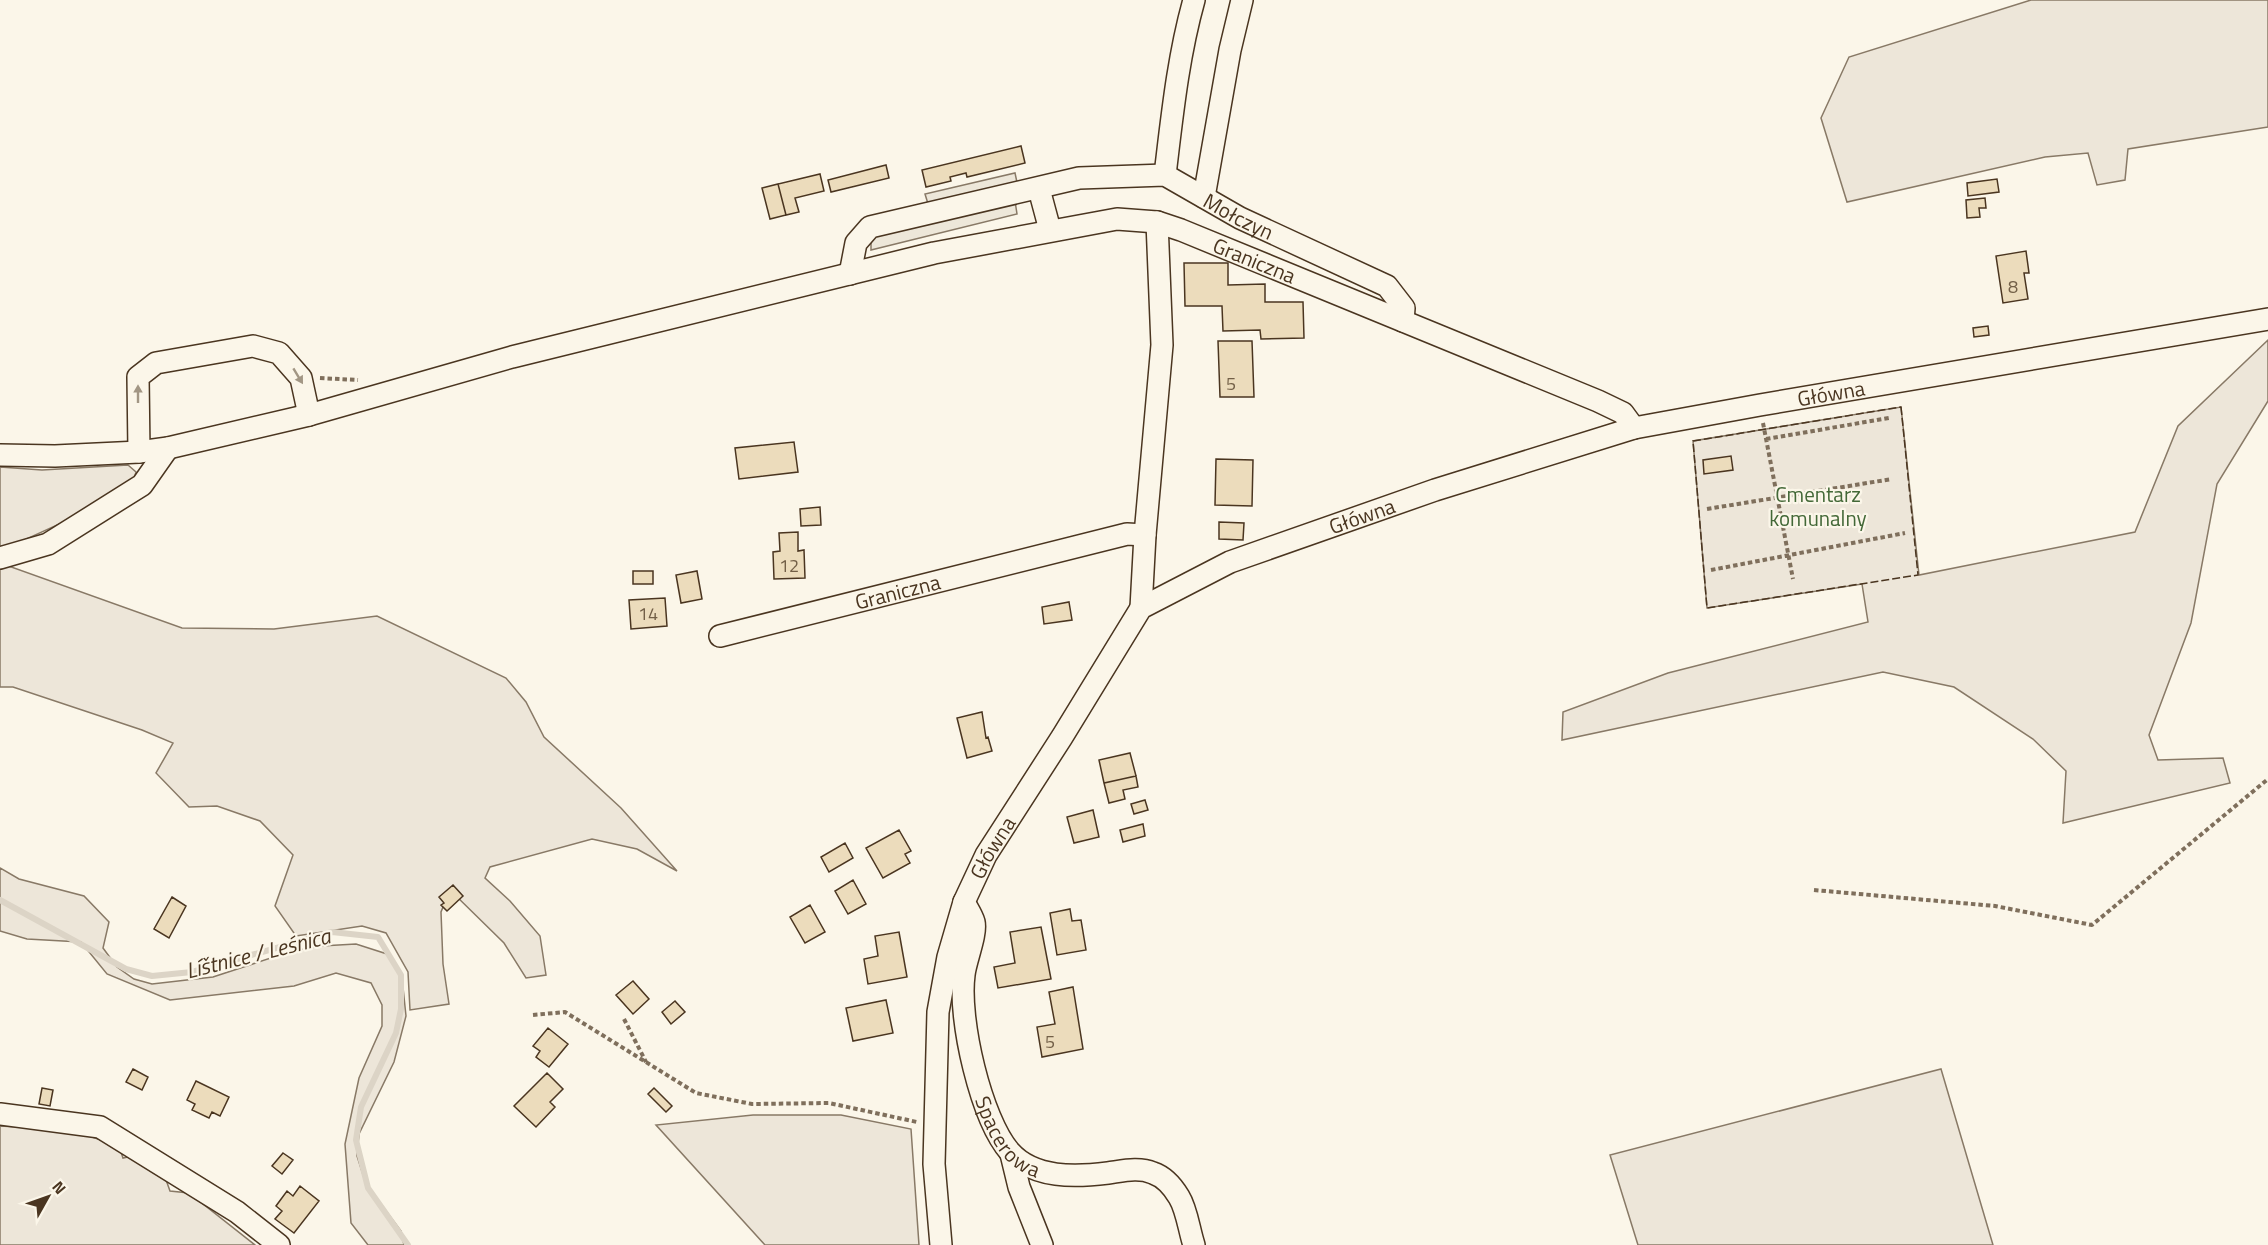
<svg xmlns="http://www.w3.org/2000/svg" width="2268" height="1245" viewBox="0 0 2268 1245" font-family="'Titillium Web',sans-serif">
<rect width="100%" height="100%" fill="#fbf6e9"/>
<path fill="#ede6d9" stroke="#887966" stroke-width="1.5" d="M2031 0H2268V127L2128 149 2125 180 2097 185 2088 153 2045 157 1847 202 1821 118 1849 57Z
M2268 340V401L2217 484 2191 623 2149 735 2158 760 2223 758 2230 783 2063 823 2066 771 2033 739 1954 687 1883 672 1562 740 1563 712 1668 673 1868 622 1862 584 1707 608 1693 441 1901 407 1919 575 2135 532 2178 426Z
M128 465 136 472 133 483 112 500 0 551V467L42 470Z
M0 563 182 628 274 629 377 616 506 678 526 702 544 737 621 808 677 871 637 849 592 839 490 867 485 878 510 901 540 936 546 975 526 978 504 943 450 890 441 912 443 964 449 1004 410 1010 408 972 386 933 362 926 296 936 275 906 293 855 260 821 217 806 189 807 156 773 173 743 142 730 13 687H0Z
M0 868 19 879 84 896 109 922 103 948 117 967 134 979 152 984 213 977 292 951 321 946 356 944 387 954 396 964 402 978 406 1016 394 1062 359 1134 357 1156 366 1184 401 1231 404 1245H368L351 1223 345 1144 359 1078 382 1026V1005L371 983 336 973 294 986 170 1000 107 974 81 942 27 939 0 931Z
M1941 1069 1993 1245H1638L1610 1155Z
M753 1115H841L911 1129 919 1245H765L656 1125Z
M0 1126 71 1130 119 1146 123 1158 132 1156 165 1177 170 1191 189 1193 255 1245H0Z"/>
<path fill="#ede7d9" stroke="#887966" stroke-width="1.5" d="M1015 173 1018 187 929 207 925 194Z
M1015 201 1017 214 871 250V234Z"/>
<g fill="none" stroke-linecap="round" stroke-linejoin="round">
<path stroke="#dcd4c6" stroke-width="6" d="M0 900 126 969 152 976 192 972 332 932 378 937 401 975V1009L396 1033 361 1107 356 1140 368 1188 408 1245"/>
</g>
<path fill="#ecdcbc" stroke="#4a3520" stroke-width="1.5" d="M1021 146 1025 163 967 177 966 173 950 177 951 181 926 187 922 170Z
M886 165 889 178 831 192 828 180Z
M820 174 824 191 795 198 799 212 786 215 778 184Z
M1997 179 1999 192 1968 196 1967 183Z
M778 184 786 215 770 219 762 188Z
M1985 198 1986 208H1979L1980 217 1967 218 1966 200Z
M2026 251 2029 273H2024L2028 299 2003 303 1996 256Z
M1184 263H1228V285L1265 284V302H1303L1304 338 1261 339 1260 330 1223 331 1222 306H1185Z
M1988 326 1989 335 1974 337 1973 328Z
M1218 341H1252L1254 397H1220Z
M794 442 798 472 739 479 735 448Z
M1731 456 1733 470 1704 474 1703 460Z
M1216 459 1253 460 1252 506 1215 505Z
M820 507 821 525 801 526 800 509Z
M1219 522 1244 523 1243 540 1219 539Z
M798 532V551L804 550 805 578 774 579 773 552 780 551 779 533Z
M633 571H653V584H633Z
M697 571 702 599 681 603 676 575Z
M665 598 667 626 631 629 629 600Z
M1069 602 1072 620 1044 624 1042 607Z
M982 712 986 738 988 737 992 751 967 758 957 718Z
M1130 753 1136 776 1104 783 1099 760Z
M1136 776 1138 787 1123 790 1125 799 1109 803 1104 783Z
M1145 800 1148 810 1134 814 1131 804Z
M1093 810 1099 837 1074 843 1067 817Z
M1143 824 1145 836 1123 842 1120 830Z
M899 830 911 851 905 854 910 863 883 878 866 848Z
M845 843 853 858 829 872 821 857Z
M853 880 866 904 848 914 835 891Z
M453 885 463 896 447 911 441 905 444 903 439 897Z
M172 897 186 906 169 938 154 929Z
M810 905 825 932 805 943 790 917Z
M1070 909 1072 921 1081 920 1086 950 1057 955 1050 913Z
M1041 927 1051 979 998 988 994 967 1015 963 1010 932Z
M899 932 907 977 868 984 864 959 878 956 875 936Z
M633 981 649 999 633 1014 616 995Z
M1073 987 1083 1049 1042 1057 1037 1027 1055 1024 1049 992Z
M886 1000 893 1033 853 1041 846 1008Z
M675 1001 685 1012 671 1024 662 1012Z
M548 1028 568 1044 549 1067 536 1057 540 1051 533 1046Z
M133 1069 148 1077 142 1090 126 1082Z
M547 1073 563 1089 550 1102 555 1107 536 1127 514 1106Z
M196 1081 229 1097 220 1116 212 1112 209 1118 192 1110 195 1104 187 1100Z
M42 1088 53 1090 50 1106 39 1104Z
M654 1088 672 1106 666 1112 648 1094Z
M283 1153 293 1160 282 1174 272 1166Z
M300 1186 319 1201 294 1233 275 1219 282 1211 276 1206 287 1191 293 1196Z"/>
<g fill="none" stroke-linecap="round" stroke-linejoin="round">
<defs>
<g id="minor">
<path d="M1165 175C1172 117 1178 57 1194 0"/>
<path d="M1039 189 1050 230"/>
<path d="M1204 197 1230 50 1242 0"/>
<path id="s1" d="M850 274 856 243 870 227 1079 178 1165 175 1240 218 1387 286 1404 308 1403 321"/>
<path d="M139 452 138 377 156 363 253 346 279 353 301 378 309 415"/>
<path id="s2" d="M0 455 55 456 139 452 168 448 309 415 512 357 934 253 1117 219 1157 222 1181 230 1598 401 1623 413 1634 428"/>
<path d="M0 558 48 544 142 485 168 448"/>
<path d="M1141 608 1145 535 1162 345 1157 222"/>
<path id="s3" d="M720 636 1127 534 1145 535"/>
<path id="s4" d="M964 902C967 908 972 915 974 922 977 934 965 962 964 975 958 1019 981 1119 1010 1152 1034 1179 1076 1177 1108 1173 1123 1171 1139 1167 1153 1173 1165 1177 1173 1187 1179 1197 1187 1210 1189 1230 1194 1245"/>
<path d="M0 1114 100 1127 237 1212 279 1245"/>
<path d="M1011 1154 1019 1187 1042 1245"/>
<path id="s5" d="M941 1245 934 1164 938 1012 948 957 964 902 986 855 1062 737 1141 608 1230 562 1435 490 1634 428 1760 405 2268 319"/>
</g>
</defs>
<use href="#minor" stroke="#4a3520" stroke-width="24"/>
<path stroke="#7f6f5c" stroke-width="4" stroke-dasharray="4.5 3" stroke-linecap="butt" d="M320 378 358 380
M1763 423 1793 579
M1766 439 1889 418
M1707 509 1892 479
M1711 570 1905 533
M1814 890 1995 906 2092 925 2268 779
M533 1015 565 1012 696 1093 752 1104 829 1103 917 1122
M624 1019 646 1062"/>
<use href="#minor" stroke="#fbf6e9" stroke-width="21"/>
<path stroke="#4a3520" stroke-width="1.5" stroke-dasharray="8 3" stroke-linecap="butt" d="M1901 407 1918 575 1707 608 1693 441Z"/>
</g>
<defs><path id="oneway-solid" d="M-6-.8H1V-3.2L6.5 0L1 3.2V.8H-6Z" transform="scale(1.5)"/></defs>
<g fill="#a29684">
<use href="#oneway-solid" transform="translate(298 376) rotate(59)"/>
<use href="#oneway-solid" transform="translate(138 394) rotate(-90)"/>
</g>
<g text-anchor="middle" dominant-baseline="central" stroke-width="4.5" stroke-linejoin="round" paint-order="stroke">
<g font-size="18" fill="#725f47">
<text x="2013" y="286">8</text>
<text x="1231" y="383">5</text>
<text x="789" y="565">12</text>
<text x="648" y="613">14</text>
<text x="1050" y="1041">5</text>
</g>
<g font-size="21" fill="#4a3520" stroke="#fbf6e9">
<text stroke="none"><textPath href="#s1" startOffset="438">Mołczyn</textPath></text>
<text stroke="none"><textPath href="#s2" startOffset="1290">Graniczna</textPath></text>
<text stroke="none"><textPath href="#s5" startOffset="1416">Główna</textPath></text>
<text stroke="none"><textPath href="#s5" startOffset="930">Główna</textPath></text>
<text stroke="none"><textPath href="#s3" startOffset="183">Graniczna</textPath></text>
<text stroke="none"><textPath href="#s5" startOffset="408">Główna</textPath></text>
<text stroke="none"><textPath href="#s4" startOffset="249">Spacerowa</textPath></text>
</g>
<g font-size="21" fill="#436837" stroke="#fbf6e9">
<text x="1818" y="494">Cmentarz<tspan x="1818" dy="24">komunalny</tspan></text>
</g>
<g font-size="22" font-style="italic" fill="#4a3520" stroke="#fbf6e9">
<text transform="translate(258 953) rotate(-14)">Líštnice / Leśnica</text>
</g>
</g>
<g transform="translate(48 1197) rotate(50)" stroke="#fbf6e9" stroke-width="4.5" paint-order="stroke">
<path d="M0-4.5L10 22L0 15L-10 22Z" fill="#4a3520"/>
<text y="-9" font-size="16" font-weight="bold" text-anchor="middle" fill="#4a3520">N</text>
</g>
</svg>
